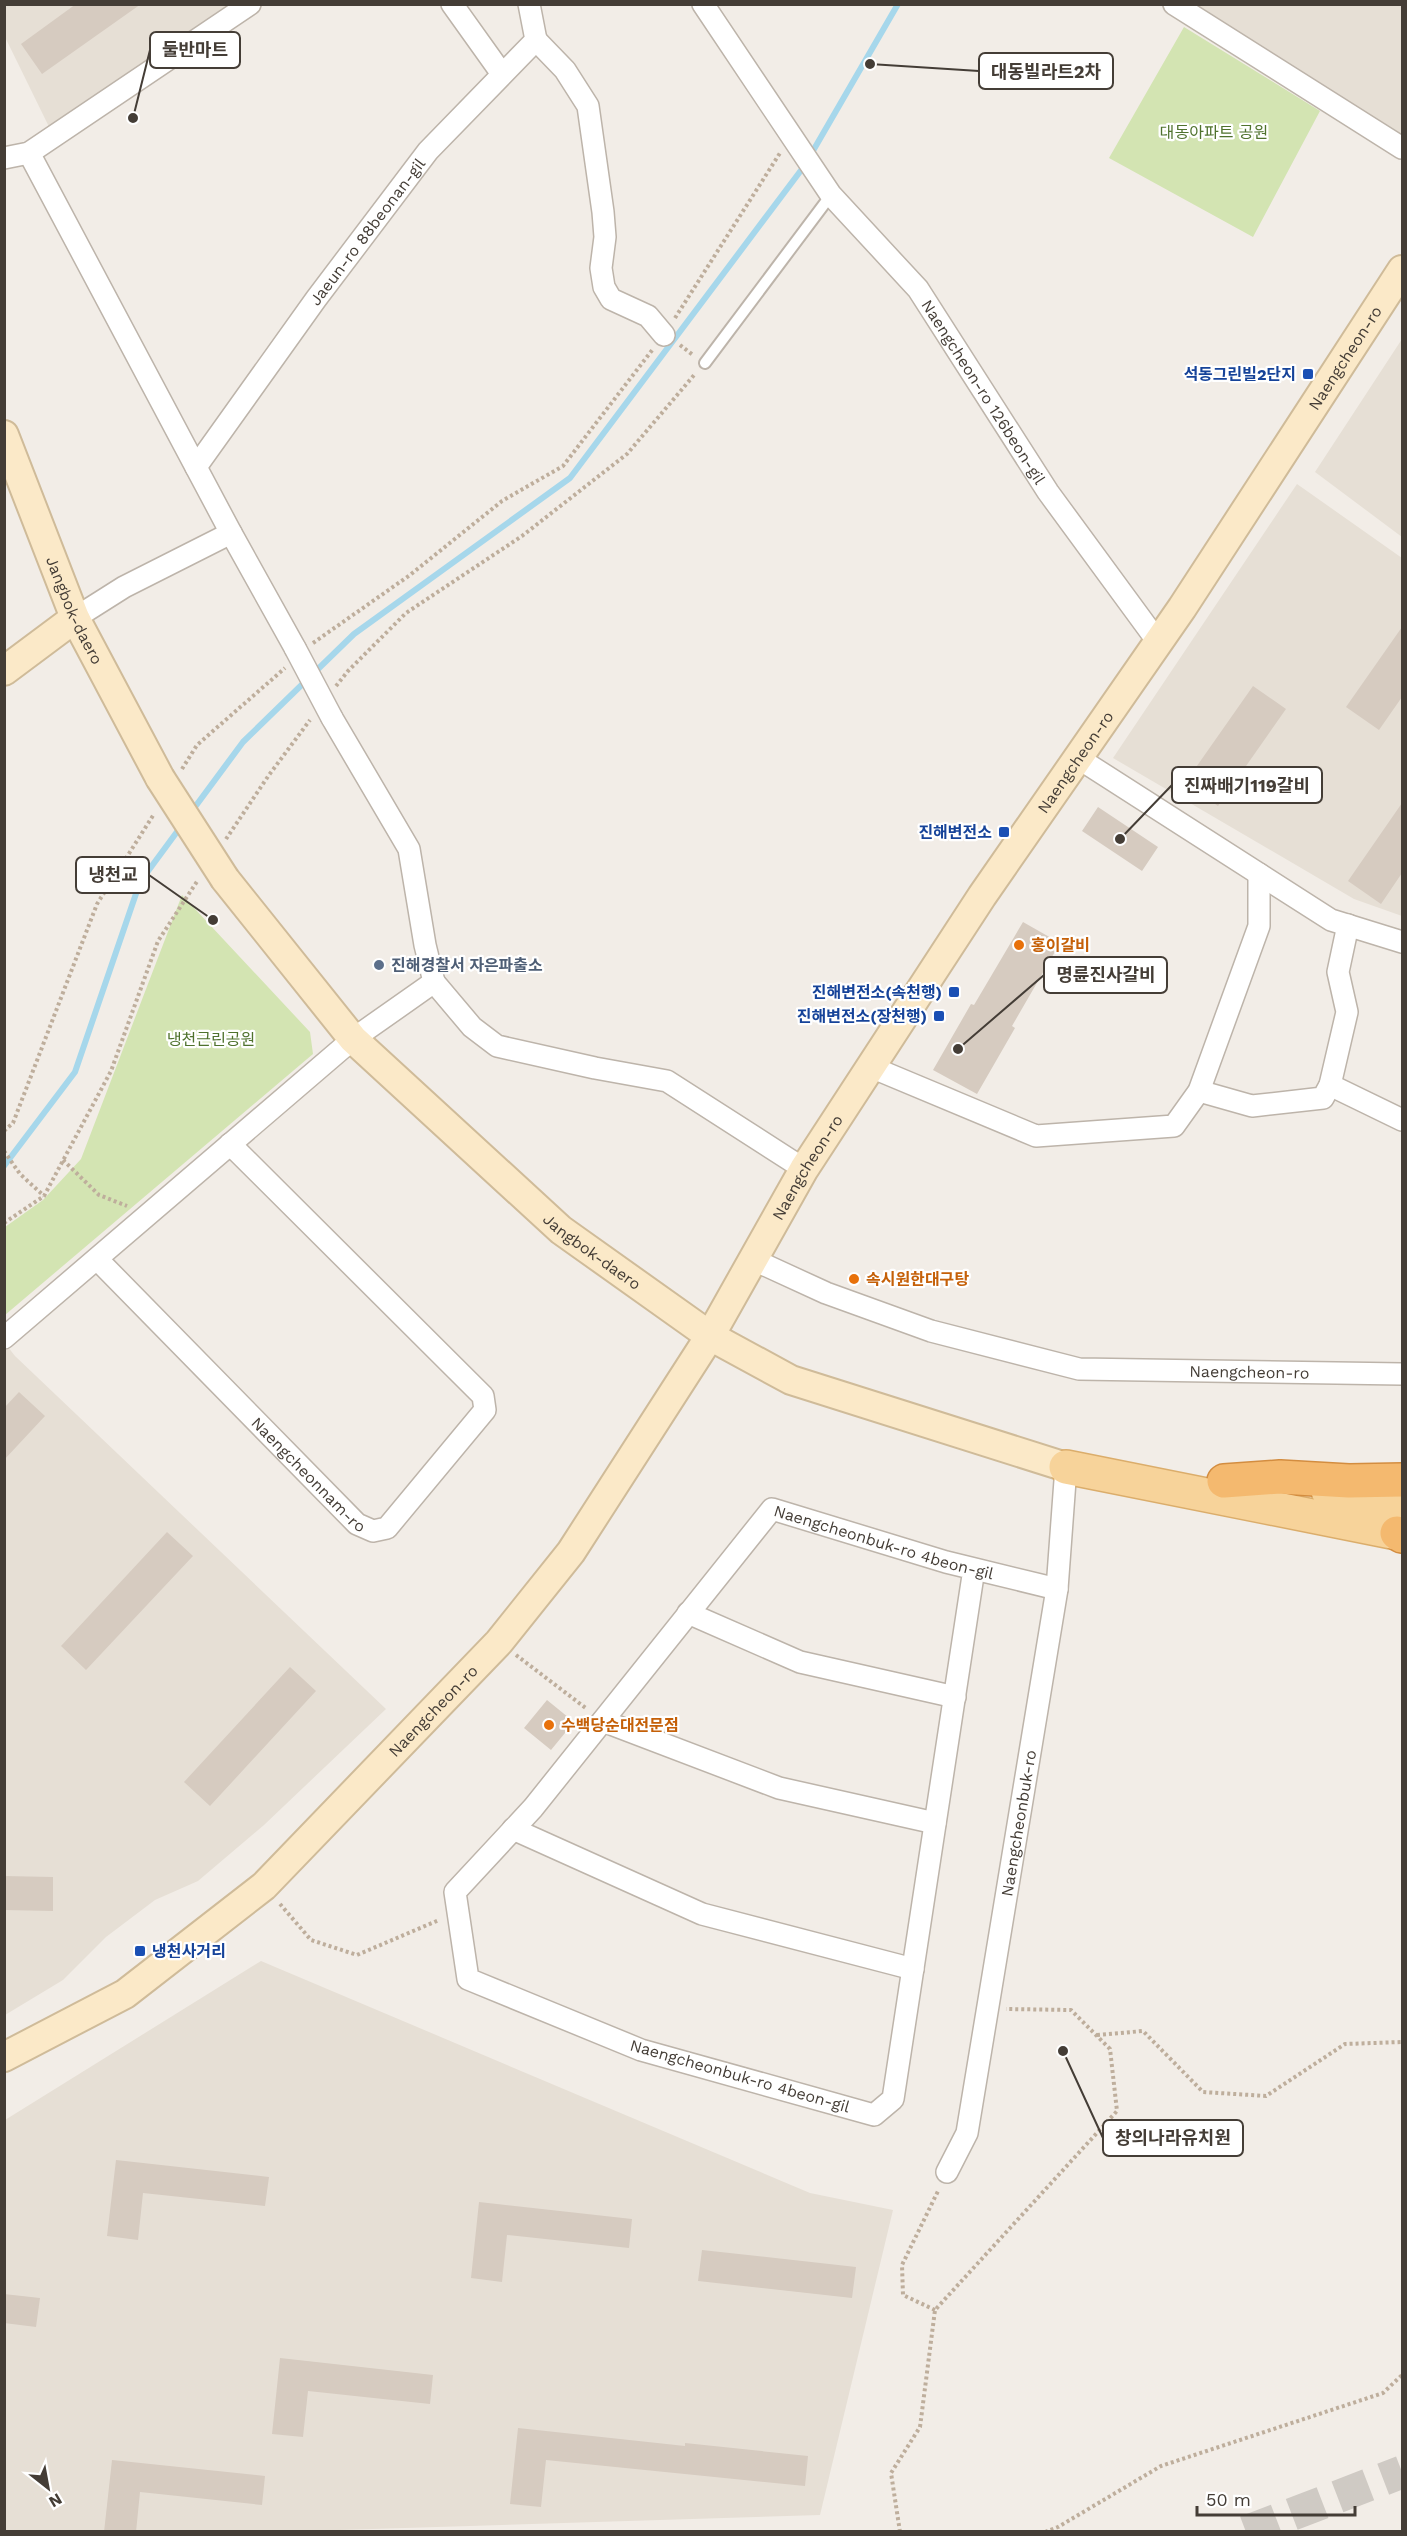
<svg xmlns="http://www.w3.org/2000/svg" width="1407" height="2536" viewBox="0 0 1407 2536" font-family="'Work Sans','Noto Sans KR',sans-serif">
<rect width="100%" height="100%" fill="#f2ede7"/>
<path fill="#e6dfd5" d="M5 5H250L54 137 5 37Z
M1176 5H1402V147Z
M1402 339V537L1315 472Z
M1297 484 1402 558V916L1354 899 1113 758Z
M4 1342 15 1356 386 1709 264 1825 198 1881 155 1900 106 1937 63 1980 5 2015Z
M261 1961 810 2193 893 2210 820 2515 308 2531 5 2532V2120Z"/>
<path fill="#d3e4b2" d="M1184 27 1320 111 1253 237 1109 158Z
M182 895 310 1032 313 1054 5 1315V1227L43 1200 81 1159Z"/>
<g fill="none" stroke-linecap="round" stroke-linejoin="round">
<path stroke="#a6d7eb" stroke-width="6" d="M810 156 898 4
M192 811 243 742 354 634 570 478 805 165
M4 1166 75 1072 140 882 182 825"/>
</g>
<path fill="#d6cbc0" d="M76 4H141L42 74 21 44Z
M1402 627V697L1379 730 1346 707Z
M1253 686 1286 709 1218 806 1185 783Z
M1402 803V873L1381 904 1348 881Z
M1098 807 1158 847 1142 871 1082 831Z
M1023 922 1060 943 1012 1026 1015 1028 977 1094 933 1070 971 1004 974 1005Z
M19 1392 45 1416 4 1460V1408Z
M167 1532 193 1556 86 1670 61 1646Z
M290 1667 316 1691 210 1806 184 1782Z
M547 1700 574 1722 551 1750 524 1728Z
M4 1876 53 1877V1911L4 1910Z
M116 2160 269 2177 265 2206 143 2193 138 2240 107 2236Z
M479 2202 632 2219 629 2248 507 2235 502 2282 471 2278Z
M702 2250 856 2267 852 2298 698 2281Z
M4 2294 40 2298 36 2327 4 2323Z
M280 2358 433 2375 430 2404 308 2391 303 2437 272 2434Z
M518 2428 685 2446V2443L808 2456 805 2486 546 2460 541 2507 510 2504Z
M112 2460 265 2476 262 2505 140 2492 136 2532H104Z"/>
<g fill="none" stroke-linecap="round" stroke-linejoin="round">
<path stroke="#cfcac4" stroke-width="33" stroke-dasharray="33 16" stroke-linecap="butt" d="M1246 2532 1402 2472"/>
<defs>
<path id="lane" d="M705 363 831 195"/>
<g id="street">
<path d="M452 4 502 74"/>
<path id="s1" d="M703 4 831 195 918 289 1048 492 1158 642"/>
<path d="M1174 4 1402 148"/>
<path d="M536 40 565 70 588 106 603 212 605 237 601 268 604 287 611 299 648 316 664 335"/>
<path d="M29 153 231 533 295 648"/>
<path d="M4 158 29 153 250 4"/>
<path id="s2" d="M196 467 316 299 428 151 536 40 529 4"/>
<path d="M75 618 124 587 231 533"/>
<path d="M1078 758 1331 920 1402 942"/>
<path d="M434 982 472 1027 497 1046 595 1068 667 1081 804 1169"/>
<path d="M871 1067 1036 1136 1174 1126 1199 1091 1259 926V874"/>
<path d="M1330 1085 1402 1120"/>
<path d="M1199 1091 1252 1106 1323 1098 1330 1085 1347 1012 1338 972 1348 925"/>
<path id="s3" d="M97 1259 357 1524 373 1531 387 1528 485 1410 483 1396 230 1144"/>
<path id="s4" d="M754 1260 826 1293 931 1331 1079 1369 1402 1374"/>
<path d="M4 1338 353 1039 434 982 425 945 409 849 332 718"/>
<path id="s5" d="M974 1569 893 2099 874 2115 641 2050 468 1979 455 1892 533 1808 772 1509 946 1562 1057 1589"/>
<path d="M688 1613 800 1662 955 1697"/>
<path d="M603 1721 779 1788 935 1823"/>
<path d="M513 1829 702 1914 913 1969"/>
<path id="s6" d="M947 2172 967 2133 1057 1589 1066 1467"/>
</g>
<g id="secondary">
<path id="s7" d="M4 435 75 618 160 778"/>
<path d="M4 671 75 618"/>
<path id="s8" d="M225 879 353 1039 561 1230 710 1336 791 1380 1066 1467"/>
<path id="s9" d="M4 2057 125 1994 264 1886 499 1642 571 1552 710 1336 804 1169 982 896 1182 608 1402 270"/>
</g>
<path id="primary" d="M1066 1467 1402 1534
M1328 1491 1402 1502"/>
<path id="highway" d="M1224 1481 1280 1477 1349 1481 1402 1480
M1397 1533 1402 1536"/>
</defs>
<use href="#lane" stroke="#bdb4aa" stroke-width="14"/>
<use href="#street" stroke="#bdb4aa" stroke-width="24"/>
<use href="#secondary" stroke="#cfbb99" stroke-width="32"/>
<use href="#primary" stroke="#dbad6b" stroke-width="36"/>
<use href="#highway" stroke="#d38d40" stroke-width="36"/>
<path stroke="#beae9c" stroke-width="4" stroke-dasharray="3 3" stroke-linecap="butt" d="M675 318 780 153
M680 345 693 355
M313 643 410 575 502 501 563 466 653 349
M336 686 348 671 406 613 522 536 627 454 695 374
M182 769 197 745 285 668
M226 839 269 775 310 720
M4 1131 13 1123 97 904 154 814
M4 1151 20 1174 44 1196
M63 1160 99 1195 127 1206
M4 1223 44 1196 111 1071 158 941 198 880
M516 1655 587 1709
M280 1904 311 1940 357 1955 439 1920
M1097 2035 1143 2031 1203 2092 1266 2096 1345 2044 1402 2042
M935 2310 903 2295 902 2265 939 2189
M900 2532 891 2473 920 2427 935 2310 1117 2111 1110 2049 1071 2010 1006 2009
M1045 2532 1058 2527 1161 2466 1383 2393 1402 2375"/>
<use href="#lane" stroke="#fff" stroke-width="10"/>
<use href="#street" stroke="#fff" stroke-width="21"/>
<use href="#secondary" stroke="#fbe9c8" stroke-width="28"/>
<use href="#primary" stroke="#f7d39a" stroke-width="33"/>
<use href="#highway" stroke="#f4b96f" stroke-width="33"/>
<defs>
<path id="street-bridge" d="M295 648 332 718"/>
<path id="secondary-bridge" d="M160 778 225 879"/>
</defs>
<use href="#street-bridge" stroke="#bdb4aa" stroke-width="24" stroke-linecap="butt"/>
<use href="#secondary-bridge" stroke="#cfbb99" stroke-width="32" stroke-linecap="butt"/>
<use href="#street-bridge" stroke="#fff" stroke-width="21"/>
<use href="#secondary-bridge" stroke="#fbe9c8" stroke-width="28"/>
</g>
<g fill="#1a4fb4" stroke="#fff" stroke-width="2">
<rect x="1302" y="368" width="12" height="12" rx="3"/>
<rect x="998" y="826" width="12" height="12" rx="3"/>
<rect x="948" y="986" width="12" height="12" rx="3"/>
<rect x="933" y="1010" width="12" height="12" rx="3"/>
<rect x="134" y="1945" width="12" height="12" rx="3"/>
</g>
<g fill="#e8710a" stroke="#fff" stroke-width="2">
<circle cx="1019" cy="945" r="6"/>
<circle cx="854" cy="1279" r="6"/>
<circle cx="549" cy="1725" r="6"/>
</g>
<circle fill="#5c6f8a" stroke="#fff" stroke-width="2" cx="379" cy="965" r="6"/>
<g text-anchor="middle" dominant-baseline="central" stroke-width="4.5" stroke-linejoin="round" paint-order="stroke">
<g font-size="16" fill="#4f722d" stroke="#fff">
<text x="1214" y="132">대동아파트 공원</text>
<text x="211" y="1039">냉천근린공원</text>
</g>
<g font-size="16" fill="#443d36" stroke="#fff">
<text stroke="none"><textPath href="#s2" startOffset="291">Jaeun-ro 88beonan-gil</textPath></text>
<text stroke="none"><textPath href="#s9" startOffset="2190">Naengcheon-ro</textPath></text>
<text stroke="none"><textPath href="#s1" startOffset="480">Naengcheon-ro 126beon-gil</textPath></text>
<text stroke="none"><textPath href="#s7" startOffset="189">Jangbok-daero</textPath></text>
<text stroke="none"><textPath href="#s9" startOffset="1704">Naengcheon-ro</textPath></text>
<text stroke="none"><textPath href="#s9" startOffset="1218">Naengcheon-ro</textPath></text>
<text stroke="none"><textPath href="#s8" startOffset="525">Jangbok-daero</textPath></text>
<text stroke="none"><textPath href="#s4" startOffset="514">Naengcheon-ro</textPath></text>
<text stroke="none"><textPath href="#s3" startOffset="302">Naengcheonnam-ro</textPath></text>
<text stroke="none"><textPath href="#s5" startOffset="1692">Naengcheonbuk-ro 4beon-gil</textPath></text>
<text stroke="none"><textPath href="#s9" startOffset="556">Naengcheon-ro</textPath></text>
<text stroke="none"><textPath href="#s6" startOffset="358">Naengcheonbuk-ro</textPath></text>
<text transform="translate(740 2076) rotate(16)">Naengcheonbuk-ro 4beon-gil</text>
</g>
<g font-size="16" font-weight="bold" fill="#164399" stroke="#fff" text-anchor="end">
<text x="1296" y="374">석동그린빌2단지</text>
<text x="992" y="832">진해변전소</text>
<text x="942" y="992">진해변전소(속천행)</text>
<text x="927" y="1016">진해변전소(장천행)</text>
<text x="152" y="1951" text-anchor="start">냉천사거리</text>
</g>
<g font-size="16" font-weight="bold" fill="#c56008" stroke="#fff" text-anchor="start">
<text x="1031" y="945">홍이갈비</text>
<text x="866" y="1279">속시원한대구탕</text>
<text x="561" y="1725">수백당순대전문점</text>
</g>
<g font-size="16" font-weight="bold" fill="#4e5e75" stroke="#fff" text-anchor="start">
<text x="391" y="965">진해경찰서 자은파출소</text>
</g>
</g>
<path fill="none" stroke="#443d36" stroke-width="2" d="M133 118L150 50M870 64L979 71M1120 839L1172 785M213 920L149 875M958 1049L1044 975M1063 2051L1103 2138"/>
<g fill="#443d36" stroke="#fff" stroke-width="2">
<circle cx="133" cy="118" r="6"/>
<circle cx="870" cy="64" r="6"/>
<circle cx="1120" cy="839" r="6"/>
<circle cx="213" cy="920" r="6"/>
<circle cx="958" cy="1049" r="6"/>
<circle cx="1063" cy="2051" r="6"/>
</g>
<g fill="#fff" stroke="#443d36" stroke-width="2">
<rect x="150" y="32" width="90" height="36" rx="6"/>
<rect x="979" y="53" width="134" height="36" rx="6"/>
<rect x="1172" y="767" width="150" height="36" rx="6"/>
<rect x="76" y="857" width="73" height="36" rx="6"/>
<rect x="1044" y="957" width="123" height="36" rx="6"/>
<rect x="1103" y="2120" width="140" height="36" rx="6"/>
</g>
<g font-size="18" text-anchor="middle" font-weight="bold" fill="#443d36">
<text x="195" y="56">둘반마트</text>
<text x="1046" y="78">대동빌라트2차</text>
<text x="1247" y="792">진짜배기119갈비</text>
<text x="113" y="881">냉천교</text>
<text x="1106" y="981">명륜진사갈비</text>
<text x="1173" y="2144">창의나라유치원</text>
</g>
<rect width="1407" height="2536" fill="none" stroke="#443d36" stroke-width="12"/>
<g transform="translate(48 2488) rotate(149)" stroke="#ffffff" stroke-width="4.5" paint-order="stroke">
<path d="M0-4.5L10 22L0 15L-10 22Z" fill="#443d36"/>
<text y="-9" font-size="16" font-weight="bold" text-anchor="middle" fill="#443d36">N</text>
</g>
<path d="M1197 2506v9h158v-9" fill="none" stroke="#443d36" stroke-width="3"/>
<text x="1206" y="2506" font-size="18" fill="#443d36" stroke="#ffffff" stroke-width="4.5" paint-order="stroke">50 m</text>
</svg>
